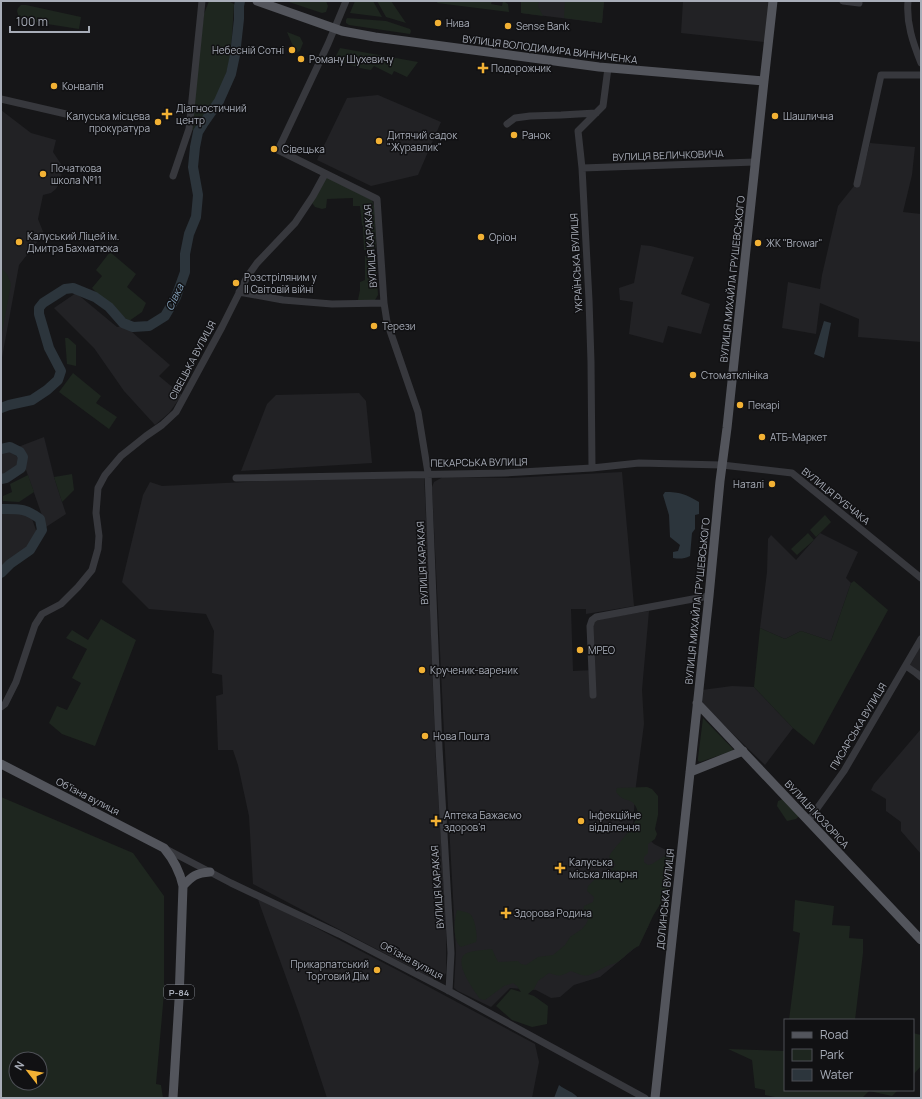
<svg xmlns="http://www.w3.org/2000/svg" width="922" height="1099" viewBox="0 0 922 1099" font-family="Manrope,sans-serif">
<rect width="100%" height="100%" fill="#161618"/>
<path fill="#222225" d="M523 1H604L602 23 521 13Z
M683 1H770L765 42 681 33Z
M378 95 441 122 418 175 371 186 317 160 347 98Z
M1 110 31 133 56 140 53 152 61 164 62 171 60 182 56 189 51 193 43 195 38 219 44 234 41 237 19 265 1 363Z
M870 143 915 147 912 175 903 212 921 214V342L858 337 859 319 820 303 816 334 782 328 788 282 820 289 822 275 838 206 854 186H859Z
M641 245 651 246 694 257 681 294 710 304 701 334 668 326 663 343 629 334 633 302 620 300 619 288 634 283Z
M76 293 117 327 125 326 170 365 159 376 182 395 169 413 155 425 124 391 94 348 54 308Z
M359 393 366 401 372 463 241 471 267 404 276 395Z
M44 437 54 477 66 514 46 527 18 447Z
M8 451 18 457V465L1 476V453Z
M622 472 634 606 586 614V609H571L573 671 594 670 593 625 596 620 599 619 649 611 642 690 644 724 636 785 633 824 654 844 666 850 670 857 648 927 636 947 600 977 574 985 560 997 551 998 536 990 510 988 491 1007 458 991 454 988 456 952 444 733 432 487 434 482 443 477 511 478Z
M424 476 430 603 435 745 445 902 446 932V973L442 979H433L253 884 249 816 238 765 233 750H218L216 696 223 694 222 675 212 673 214 631 206 614 149 609 122 582 143 495 150 482 162 486 307 479Z
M1 512H21L30 513 37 533 29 547 9 561 1 568Z
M820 533 858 552 846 578 851 583 831 641 801 631 785 639 760 628 767 572 768 539 771 535 796 560Z
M921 645V674L910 665Z
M732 686 754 687 793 728 765 765 709 711 701 700 702 690Z
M921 729V854L901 831V822L886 811V799L871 790 874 784Z
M257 897 401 972 535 1044 539 1062 532 1098H327L299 1013Z"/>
<path fill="#1e261f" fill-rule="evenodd" d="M209 1H228L234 4C233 21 232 39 230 56 226 84 211 108 196 131L192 130 191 127 204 14Z
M286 1H326L328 6 326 12 322 13Z
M355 1H373L382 17 350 13Z
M377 1H391L406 23 386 17Z
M438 1H492L491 4 502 6 503 1 508 4 509 12 437 3Z
M521 1H539L538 6 543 16 521 13Z
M565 1H604L602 23 564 18Z
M21 5H26L81 17 79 29 22 20 19 18 17 11 18 8Z
M347 18 386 21 410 29 411 31 410 34 349 25 346 23V20Z
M287 32 300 37 303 43 300 51 296 53Z
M340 48 418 62 407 77 394 71 392 75 374 66 371 70C358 68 347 64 335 58Z
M326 177 372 200 375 208 376 247 373 251 364 250 363 226 362 225 360 206H353V198L327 199 326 208 322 209 315 207 312 203Z
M110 252 136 274 127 287 146 303 142 312 129 321C115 311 103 300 92 288L102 276 96 270Z
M365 256 376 258 378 295 375 300H358L360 290V282L365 280Z
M1 268 7 274 11 284 1 338Z
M65 338H68L76 345V366L67 364Z
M73 373 101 396 96 403 117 417 109 429 59 392Z
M72 474 74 490 62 502 54 477Z
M28 475 34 492 19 502 3 501V496L12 492 10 484Z
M825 515 831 522 816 537 810 530Z
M808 533 814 540 797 555 791 549Z
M854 581 888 610 814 745 793 728 754 687 760 628 785 639 801 631 831 641 851 583Z
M101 619 136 640 95 746 62 734 49 723 57 706 67 710 81 683 72 678 87 649 66 638 72 630 88 640Z
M703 718 733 749 732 751 729 752 700 762 698 761V758Z
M647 787 652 789 658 796V815L655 829 657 834 655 839 648 844V853L644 857V862L648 865 652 864 669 853 672 857 670 866V886L668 891 653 916 639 946C631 949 626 956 619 961 615 964 611 964 607 966 589 974 591 980 571 971 561 976 560 977 549 973L538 981 534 989 528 994 534 996 548 1006 547 1024 532 1027 512 1020 496 1006 511 989 521 992 517 986 513 983 504 986 485 1000 480 999C474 990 451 960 467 953 475 950 485 950 492 949L498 962 518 961 521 964 526 965 538 957 553 955 565 945 570 937 582 929 586 924 588 920 583 911 584 906 593 902 594 897 587 891 588 886 595 879 609 873 616 865 609 857 611 853C619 843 634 827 637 816 639 812 636 805 632 802 625 798 623 801 616 792L617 788Z
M1 797 133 853 164 896V993L156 1084 161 1085 163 1098H1ZM16 1059H40V1083H16Z
M783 799 799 816 796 819 787 821 777 806 778 801Z
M795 900 834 906 832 925 850 926 849 938 863 939V953L855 1020H789L800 933 793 931Z
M457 910C461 911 467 912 470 914 475 918 478 936 476 942L461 947C452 940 454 920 457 910Z
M913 1033 921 1035V1066L913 1075Z
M728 1049 785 1051V1090H898L892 1096 869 1091 862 1098H780L765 1095V1090L755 1088 752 1060Z"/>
<path fill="#2c353c" d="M824 321 831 323 824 358 814 354Z
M665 492C680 492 685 494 699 502V514L695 515V529L692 533 690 556C684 559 679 559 673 558V552L678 551 680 545 670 537 669 515 663 495Z
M559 1085C565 1090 574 1092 578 1098H554Z"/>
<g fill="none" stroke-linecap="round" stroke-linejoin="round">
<path stroke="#2c353c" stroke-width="10" d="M1 408 9 405 32 400 47 390 58 380 61 371 49 348 39 314V308L43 303 65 289 73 288 95 297 109 307 123 323 133 327 149 326 165 316 176 297 185 272V254L189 234 196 217 198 195 193 167 195 147 198 132 203 124 219 101 231 74 235 55 239 19V6L240 1
M1 449 10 447 20 452 23 457 21 468 6 478 1 479
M1 509C19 509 25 508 40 519L42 530 30 550 10 564 1 573"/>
<path stroke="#37383d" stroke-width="7" d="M346 1 328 44 278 150 377 199 384 303 387 322 418 412 428 473 439 748 451 953 449 991
M843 1 859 3
M908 1C906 23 913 43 921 63
M1 99 66 114
M507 124 515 118 530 116 561 115 596 113
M582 168 755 162
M173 176 189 129 202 1
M857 184 881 75H921
M239 292 283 300 332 304 384 303
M592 468 591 362 589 300 582 168 578 131 603 106 608 68
M236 478 505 473 592 468 639 463 722 465 792 473 921 578
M906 666 916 673 921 677
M593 695 590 626 592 620 596 617 709 596
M1 707 5 704 16 682 35 625 42 614 61 604 78 587 92 570 98 549 99 536 96 513 98 488 105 475 121 456 146 436 162 425 176 412 222 327 247 277 257 263 295 223 313 196 325 174
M808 821 844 771 921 639
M166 849 231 883 339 934 449 991 645 1098"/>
<path stroke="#53555c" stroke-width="9" d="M257 1 342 31 375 37 599 67 764 81
M697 703 921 940
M1 764 164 848C174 860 180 872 183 886L179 1000 173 1098
M690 772 743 751
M183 886C192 876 196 873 210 872
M655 1098 709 596 720 481 727 428 764 81 773 1"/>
</g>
<g fill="#f2b134" stroke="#111113" stroke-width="1.5">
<circle cx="438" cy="23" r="4"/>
<circle cx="508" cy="26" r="4"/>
<circle cx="292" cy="50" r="4"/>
<circle cx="301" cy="59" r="4"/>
<path d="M481 62h4v4h4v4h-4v4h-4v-4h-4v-4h4z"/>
<circle cx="54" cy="86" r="4"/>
<path d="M165 108h4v4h4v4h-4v4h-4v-4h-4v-4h4z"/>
<circle cx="775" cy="116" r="4"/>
<circle cx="158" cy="122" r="4"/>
<circle cx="514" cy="135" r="4"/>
<circle cx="379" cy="141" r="4"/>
<circle cx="274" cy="149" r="4"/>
<circle cx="43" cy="174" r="4"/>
<circle cx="481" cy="237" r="4"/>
<circle cx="19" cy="242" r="4"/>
<circle cx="758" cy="243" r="4"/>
<circle cx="236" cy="283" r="4"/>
<circle cx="374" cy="326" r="4"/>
<circle cx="693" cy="375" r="4"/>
<circle cx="740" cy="405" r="4"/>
<circle cx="762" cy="437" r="4"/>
<circle cx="772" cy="484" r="4"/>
<circle cx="580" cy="650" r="4"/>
<circle cx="422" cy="670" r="4"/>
<circle cx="425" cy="736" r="4"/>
<path d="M434 815h4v4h4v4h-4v4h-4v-4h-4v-4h4z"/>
<circle cx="581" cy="821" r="4"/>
<path d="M558 862h4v4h4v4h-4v4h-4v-4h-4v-4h4z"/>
<path d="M504 907h4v4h4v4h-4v4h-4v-4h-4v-4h4z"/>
<circle cx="377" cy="970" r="4"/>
</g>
<g text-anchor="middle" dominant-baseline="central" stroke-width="3" stroke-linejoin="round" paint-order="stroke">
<rect fill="#111113" stroke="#7b7e86" stroke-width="1" x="164" y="985" width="30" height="14" rx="3"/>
<g font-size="9" font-weight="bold" fill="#a8adb8">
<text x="179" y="992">Р-84</text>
</g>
<g font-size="10" fill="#a8adb8" stroke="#111113" text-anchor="start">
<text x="446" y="23">Нива</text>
<text x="516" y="26">Sense Bank</text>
<text x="284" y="50" text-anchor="end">Небесній Сотні</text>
<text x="309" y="59">Роману Шухевичу</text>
<text x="491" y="68">Подорожник</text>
<text x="62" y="86">Конвалія</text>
<text x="176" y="108">Діагностичний<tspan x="176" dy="12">центр</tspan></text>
<text x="150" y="116" text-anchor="end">Калуська місцева<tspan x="150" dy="12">прокуратура</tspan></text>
<text x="783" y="116">Шашлична</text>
<text x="387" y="135">Дитячий садок<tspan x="387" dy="12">"Журавлик"</tspan></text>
<text x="522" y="135">Ранок</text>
<text x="282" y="149">Сівецька</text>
<text x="51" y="168">Початкова<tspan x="51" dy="12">школа №11</tspan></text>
<text x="27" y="236">Калуський Ліцей ім.<tspan x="27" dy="12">Дмитра Бахматюка</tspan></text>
<text x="489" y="237">Оріон</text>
<text x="766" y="243">ЖК "Browar"</text>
<text x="244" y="277">Розстріляним у<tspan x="244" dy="12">II Світовій війні</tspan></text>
<text x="382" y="326">Терези</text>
<text x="701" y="375">Стоматклініка</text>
<text x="748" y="405">Пекарі</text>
<text x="770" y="437">АТБ-Маркет</text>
<text x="764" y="484" text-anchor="end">Наталі</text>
<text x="588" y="650">МРЕО</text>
<text x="430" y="670">Крученик-вареник</text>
<text x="433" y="736">Нова Пошта</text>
<text x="444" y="815">Аптека Бажаємо<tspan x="444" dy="12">здоров'я</tspan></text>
<text x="589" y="815">Інфекційне<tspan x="589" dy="12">відділення</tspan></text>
<text x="569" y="862">Калуська<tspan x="569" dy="12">міська лікарня</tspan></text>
<text x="514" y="913">Здорова Родина</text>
<text x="369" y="964" text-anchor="end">Прикарпатський<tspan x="369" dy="12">Торговий Дім</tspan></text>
</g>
<g font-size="10" fill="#a8adb8" stroke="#111113">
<text transform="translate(550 49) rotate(7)">ВУЛИЦЯ ВОЛОДИМИРА ВИННИЧЕНКА</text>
<text transform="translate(668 155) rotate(-2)">ВУЛИЦЯ ВЕЛИЧКОВИЧА</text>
<text transform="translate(370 246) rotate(-94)">ВУЛИЦЯ КАРАКАЯ</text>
<text transform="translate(576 263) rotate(-93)">УКРАЇНСЬКА ВУЛИЦЯ</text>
<text transform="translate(732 279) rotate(-84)">ВУЛИЦЯ МИХАЙЛА ГРУШЕВСЬКОГО</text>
<text transform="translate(192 360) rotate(-62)">СІВЕЦЬКА ВУЛИЦЯ</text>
<text transform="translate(479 462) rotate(-1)">ПЕКАРСЬКА ВУЛИЦЯ</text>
<text transform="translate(836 496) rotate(39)">ВУЛИЦЯ РУБЧАКА</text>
<text transform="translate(422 563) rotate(-93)">ВУЛИЦЯ КАРАКАЯ</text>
<text transform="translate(697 601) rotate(-84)">ВУЛИЦЯ МИХАЙЛА ГРУШЕВСЬКОГО</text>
<text transform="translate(858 726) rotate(-59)">ПИСАРСЬКА ВУЛИЦЯ</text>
<text transform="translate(88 796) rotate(27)">Обʼїзна вулиця</text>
<text transform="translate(817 814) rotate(47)">ВУЛИЦЯ КОЗОРІСА</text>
<text transform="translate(437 887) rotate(-94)">ВУЛИЦЯ КАРАКАЯ</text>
<text transform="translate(665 899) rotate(-84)">ДОЛИНСЬКА ВУЛИЦЯ</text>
<text transform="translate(412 960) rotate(28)">Обʼїзна вулиця</text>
</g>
<g font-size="11" font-style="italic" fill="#7f9bb3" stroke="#111113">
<text transform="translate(174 297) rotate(-65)">Сівка</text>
</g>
</g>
<rect width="922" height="1099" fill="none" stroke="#a8adb8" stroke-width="4"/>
<rect x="784" y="1019" width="130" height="72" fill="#111113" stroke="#4d4f55"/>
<rect x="792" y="1032" width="20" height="6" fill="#53555c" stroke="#4d4f55"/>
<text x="820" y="1039" font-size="12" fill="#a8adb8">Road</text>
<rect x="792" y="1049" width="20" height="12" fill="#1e261f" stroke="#4d4f55"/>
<text x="820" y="1059" font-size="12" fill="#a8adb8">Park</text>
<rect x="792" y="1069" width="20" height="12" fill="#2c353c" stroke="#4d4f55"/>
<text x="820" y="1079" font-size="12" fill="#a8adb8">Water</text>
<g transform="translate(28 1071) rotate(301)"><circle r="19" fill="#111113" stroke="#4d4f55"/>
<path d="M0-3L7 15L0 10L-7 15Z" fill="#f2b134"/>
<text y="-6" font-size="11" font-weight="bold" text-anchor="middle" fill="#a8adb8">N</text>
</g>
<path d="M10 26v6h79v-6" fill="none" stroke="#a8adb8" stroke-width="2"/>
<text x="16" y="26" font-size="12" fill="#a8adb8" stroke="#111113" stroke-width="3" paint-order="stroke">100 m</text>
</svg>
